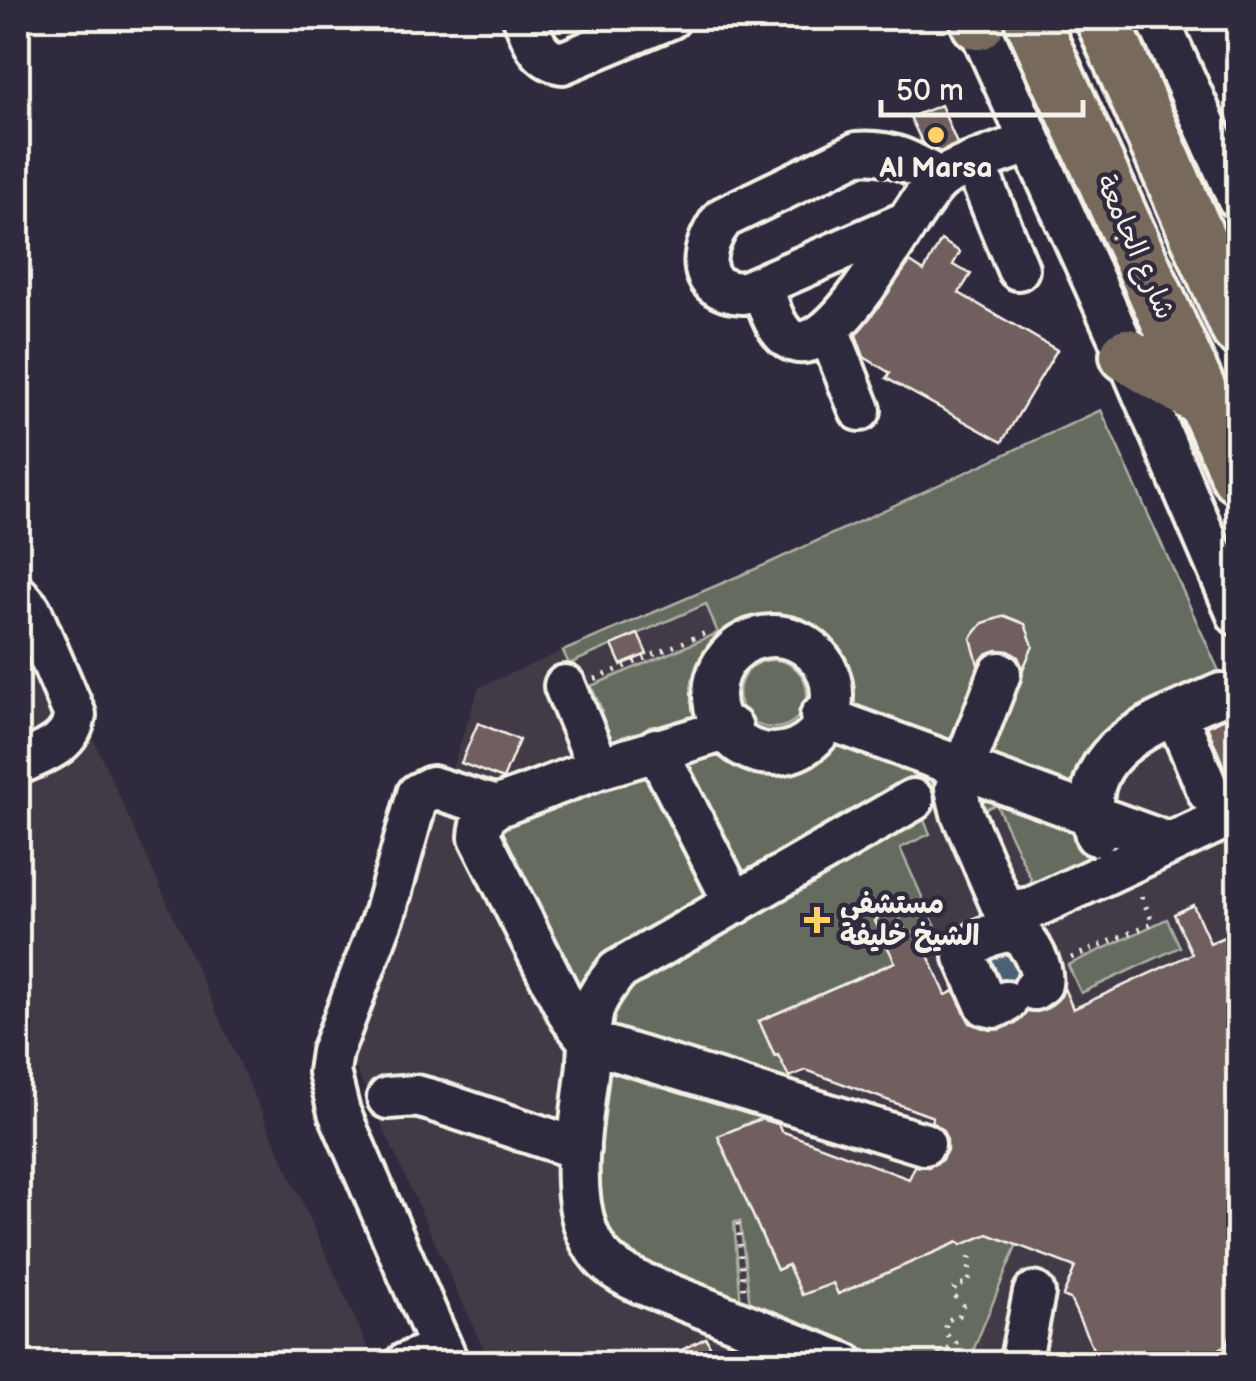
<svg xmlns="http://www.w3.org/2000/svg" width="1256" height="1381" viewBox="0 0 1256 1381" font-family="'Balsamiq Sans','Playpen Sans Arabic',sans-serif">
<rect width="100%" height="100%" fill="#2f2a3d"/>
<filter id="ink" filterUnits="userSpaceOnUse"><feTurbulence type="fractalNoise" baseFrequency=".01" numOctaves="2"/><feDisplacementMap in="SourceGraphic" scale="20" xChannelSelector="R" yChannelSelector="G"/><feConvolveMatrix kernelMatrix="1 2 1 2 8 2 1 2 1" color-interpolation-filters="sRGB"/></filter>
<g filter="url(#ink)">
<path fill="#433a47" d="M1101 410 1238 714V1363H490L347 1049 445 790 479 687 767 564Z
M18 572 370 1352 344 1363H18Z"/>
<path fill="#656c5f" stroke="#acaea4" stroke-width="2.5" d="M1101 410 1224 682 1074 797 970 760 1004 672 1023 669 1006 616 983 623 971 638 978 665 996 672 963 755 837 707C843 597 680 617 718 719L612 742 603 738 592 719 602 710 591 686 718 633 706 604 569 664 563 651 767 564Z
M739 694a34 34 0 1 1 68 0a34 34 0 1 1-68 0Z
M827 727 934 777 932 783 747 890 670 753 739 744 762 755 791 753 806 747Z
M654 759 721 891 588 1013 485 831Z
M971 792 1061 811 1091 851 1088 865 1037 892 996 804 973 815Z
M917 804 930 834 900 848 942 941 917 952 895 911 875 921 895 962 759 1021 774 1056 786 1052 789 1077 773 1092 610 1043 601 1003Z
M1167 919 1180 947 1081 993 1068 965Z
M594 1061 760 1099 765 1125 756 1129 752 1121 718 1137 777 1270 788 1265 802 1295 833 1283 839 1294 958 1242 961 1245 988 1234 1017 1244 968 1363H938L940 1354 950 1351 943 1350 938 1353 936 1363H856L752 1322 740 1221 734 1222 742 1317 641 1279 590 1226Z"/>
<path fill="#4c6276" stroke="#8f9ba4" stroke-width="2.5" d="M1010 953 1018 962V972L1011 984 997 985 986 963 996 954Z"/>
<path fill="#715f5e" stroke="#f4f1e8" stroke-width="2.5" d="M941 105 957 144 940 152 922 142 910 117Z
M941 240 960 252 953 265 971 274 959 293 1057 350 1002 442 886 378 890 373 864 357 856 335 910 262 924 271Z
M1005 616 1025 624 1033 646 1023 669 1018 657 1009 651 997 650 986 654 978 664 971 638 983 623Z
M638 634 647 654 621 665 612 645Z
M1232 715 1238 729V772L1228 777 1207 726Z
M478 723 519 740 503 779 461 763Z
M1193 905 1210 943 1238 931V1315L1227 1344 1198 1364H1100L1070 1299 1063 1296 1075 1267 988 1234 961 1245 958 1242 838 1294 833 1283 802 1295 788 1265 777 1270 718 1136 760 1119 778 1124 781 1131 909 1179 915 1166 928 1167 941 1161 947 1150V1140L942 1129 931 1121 933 1117 806 1070 789 1077 778 1055 775 1056 759 1021 895 962 875 921 883 912 895 911 908 936 917 931 946 995 954 991 970 1023 991 1030 1016 1024 1027 1011 1037 1012 1048 1008 1061 996 1064 988 1073 1009 1192 954 1174 914Z
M706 1338 719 1364H653Z"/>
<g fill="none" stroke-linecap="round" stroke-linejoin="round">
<defs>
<path id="minor" d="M524 18C533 39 537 58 562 63L670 18
M975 18 1127 355 1238 615
M1157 18 1238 198
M975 164 1018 269
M909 221 743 293C693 291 700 248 723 218L857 153C891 150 911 162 940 179
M763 286C800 447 900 214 939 180 954 167 1010 150 1031 142
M829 332 860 410
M18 596 30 610 75 715C70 746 43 752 18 764
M714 695a59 59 0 1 1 118 0a59 59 0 1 1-118 0Z
M1000 673 956 788 962 813 1002 906 1011 911 1032 908 1238 812
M565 686 599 768
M1176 714 1209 793
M821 716 1168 843
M732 728 599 768 496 807C484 815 481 822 480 837L570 1016 590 1042 924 1144
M656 749 735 904
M1096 835C1072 746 1157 723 1221 694
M1006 1002 995 1007 986 1005 965 957C972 940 999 929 1017 932 1030 943 1044 968 1041 984L1034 989
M388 1098 416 1096 431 1100 579 1149
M405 1364 441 1348
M448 1364 339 1112 329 1072 332 1052 385 912 418 794 432 787 496 807
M845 1364 641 1283C616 1272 597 1259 587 1232 568 1181 583 1116 588 1064 589 1047 589 1026 593 1010 597 995 608 983 617 971L913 800
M1020 1364 1034 1293"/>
<path id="major" d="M1031 18 1238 476
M1102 18 1238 329
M978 23 979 18
M1127 355 1205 402"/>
</defs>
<use href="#minor" stroke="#f4f1e8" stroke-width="48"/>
<use href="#major" stroke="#f4f1e8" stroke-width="60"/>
<path stroke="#f4f1e8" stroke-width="5" stroke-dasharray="2.5 8" stroke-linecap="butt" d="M595 679 708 632
M1071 958 1153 923 1139 891
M738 1223 744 1291
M937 1364 938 1353 954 1347 956 1343 947 1335 945 1321 959 1316 963 1305 952 1293 958 1284H967L969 1281 970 1253"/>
<use href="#minor" stroke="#2f2a3d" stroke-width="40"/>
<use href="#major" stroke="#77695c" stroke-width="52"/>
</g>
</g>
<g fill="#ffd166" stroke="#2f2a3d" stroke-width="4">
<circle cx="936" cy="135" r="10"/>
<path d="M812 905h10v10h10v10h-10v10h-10v-10h-10v-10h10z"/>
</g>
<g text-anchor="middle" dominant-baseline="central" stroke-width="9" stroke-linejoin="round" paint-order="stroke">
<g font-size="28" font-weight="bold" fill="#f4f1e8" stroke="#2f2a3d">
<text x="936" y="168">Al Marsa</text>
<text x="840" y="904" text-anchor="start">مستشفى<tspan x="840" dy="32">الشيخ خليفة</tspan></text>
</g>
<g font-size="28" fill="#f4f1e8" stroke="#2f2a3d">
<text transform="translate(1135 247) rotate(66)">شارع الجامعة</text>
</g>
</g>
<rect width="1256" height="1381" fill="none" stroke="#2f2a3d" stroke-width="60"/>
<rect x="30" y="30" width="1196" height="1321" fill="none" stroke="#f4f1e8" stroke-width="4" filter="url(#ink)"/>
<path d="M881 100v15h202v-15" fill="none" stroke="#f4f1e8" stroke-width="5"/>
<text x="896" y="100" font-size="30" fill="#f4f1e8" stroke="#2f2a3d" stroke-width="8" paint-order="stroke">50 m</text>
</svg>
